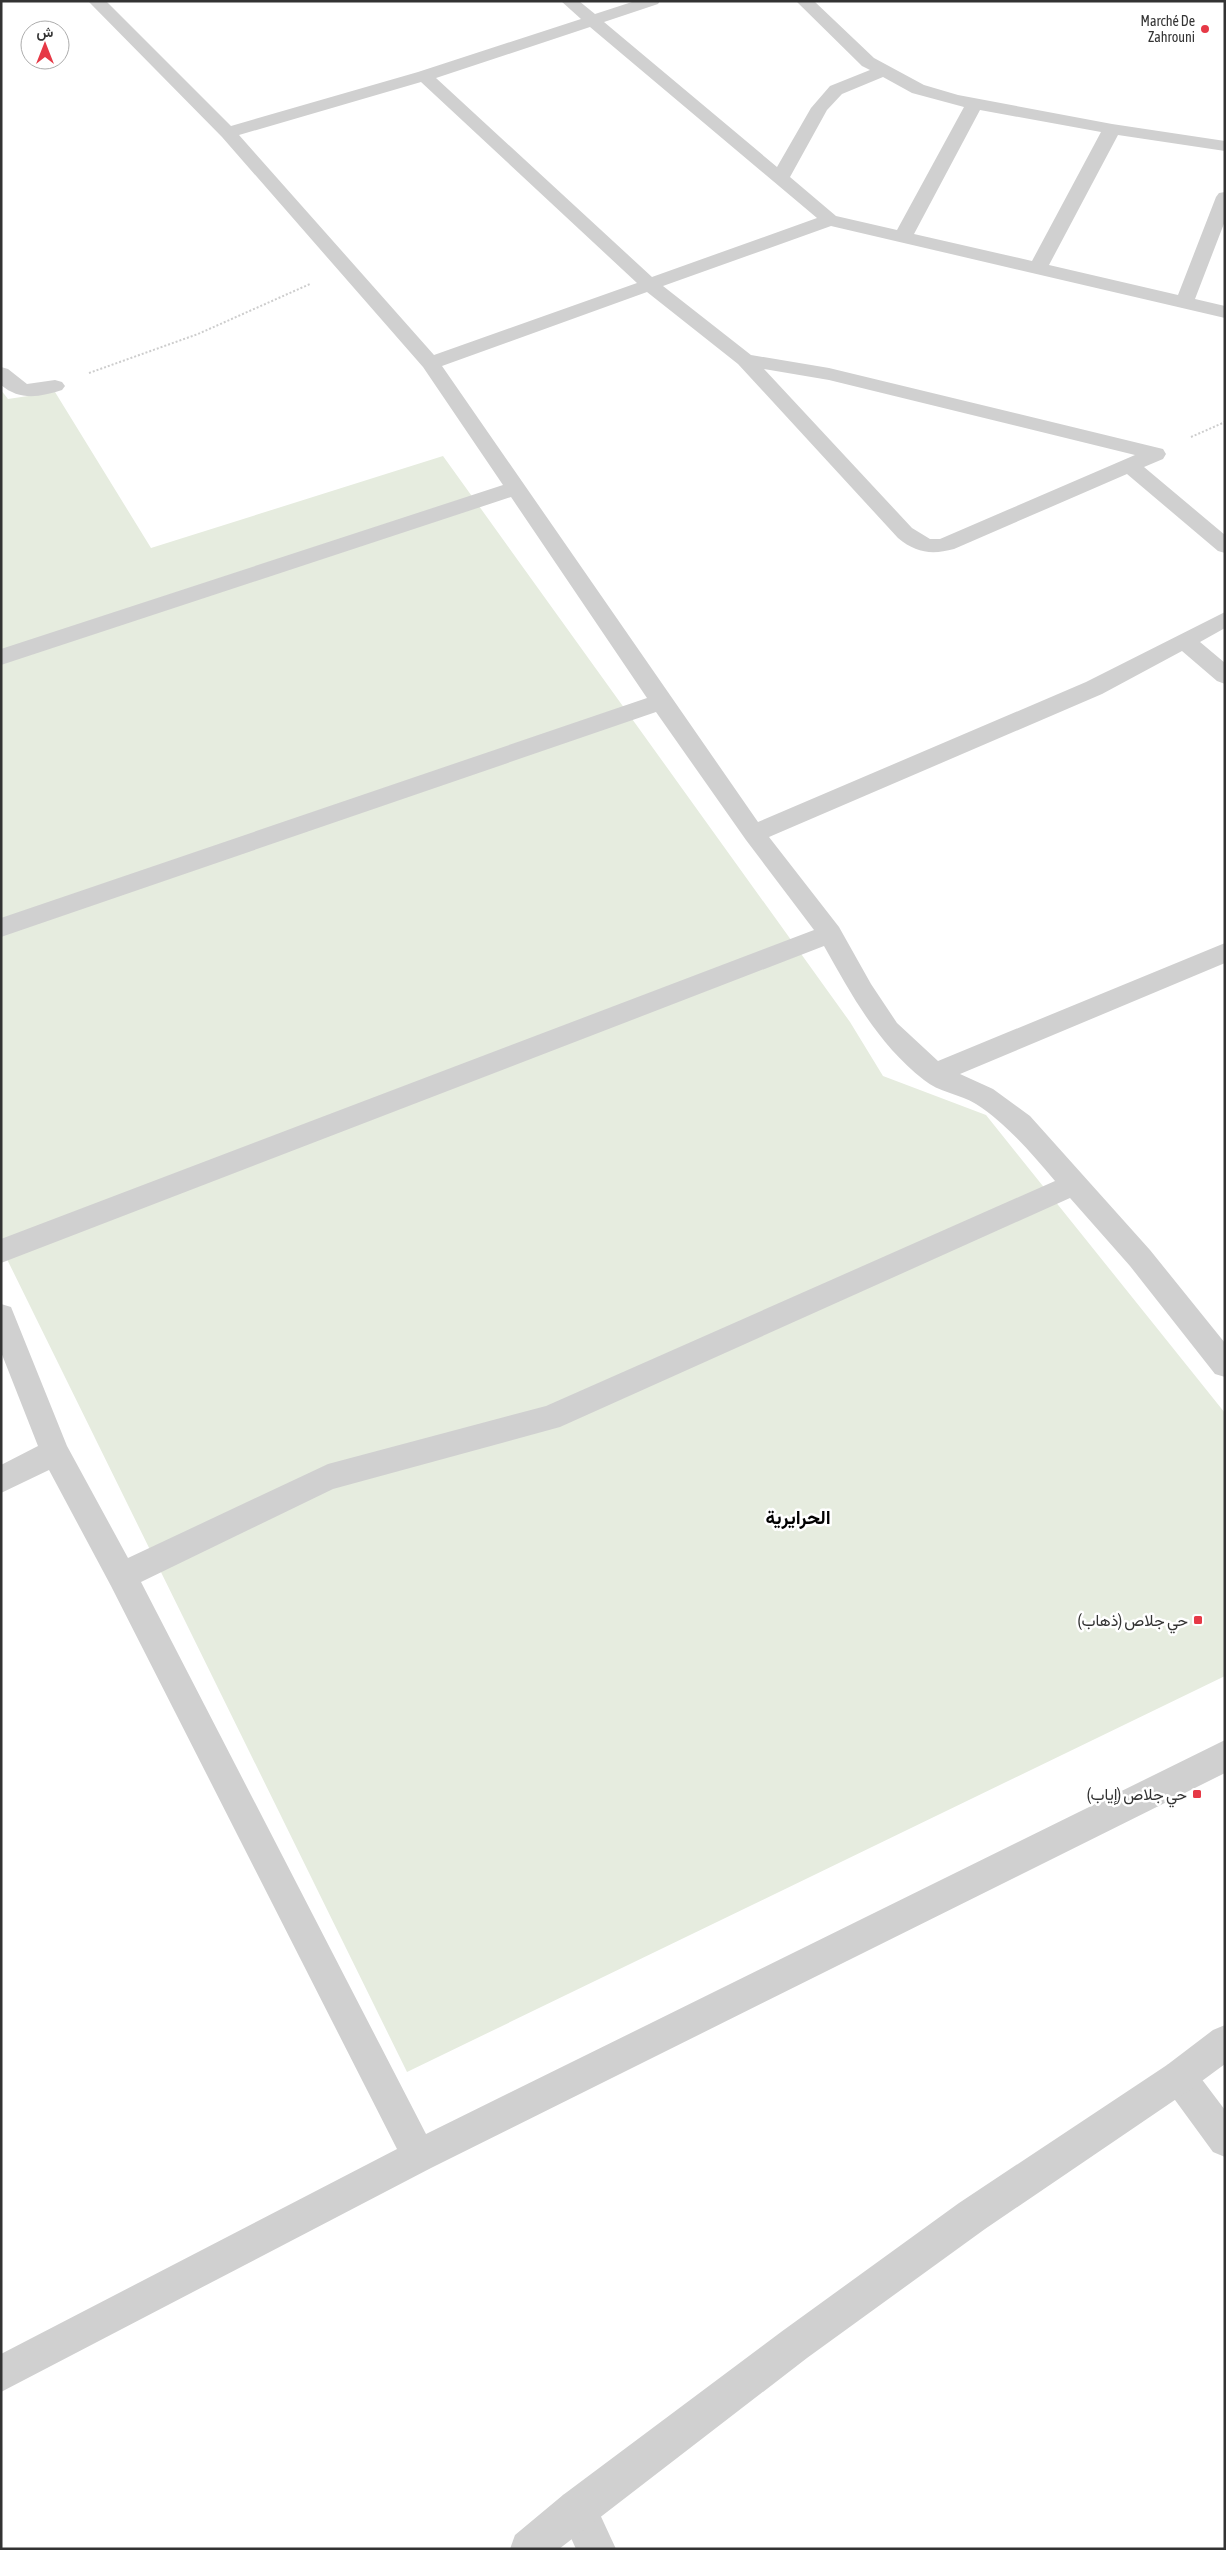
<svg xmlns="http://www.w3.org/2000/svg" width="1226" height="2550" viewBox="0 0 1226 2550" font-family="'Asap Condensed',Vazirmatn,sans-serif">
<rect width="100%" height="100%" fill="#fff"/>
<path fill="#e6ecdf" d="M1 390 8 399 55 392 151 548 443 456 850 1022 883 1076 986 1115 1225 1413V1676L407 2072 1 1247Z"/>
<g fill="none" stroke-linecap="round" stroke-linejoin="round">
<path stroke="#cdcdcd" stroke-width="2" stroke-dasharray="2 2" stroke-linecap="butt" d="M89 373 198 334 310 284
M1191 437 1225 422"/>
<path fill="#d0d0d0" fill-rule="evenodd" d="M88 1H106L231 126 418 72 581 19 561 1H579L595 14 635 1H660L658 4 604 22 777 167 811 108 830 86 870 70 862 66 796 1H814L874 58 924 85 958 95 1112 124 1225 141V151L1118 135 1049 265 1178 295 1216 197 1219 193 1225 192V221L1195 299 1225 306V318L831 226 663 286 751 355 829 368 1163 449 1166 454 1163 459 1144 467 1225 535V553L1218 551 1127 474 954 549C932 555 916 553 898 538L738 364 647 292 442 366 758 822 1086 682 1225 612V628L1200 642 1225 663V684L1217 681 1182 651 1102 694 769 837 839 927 871 984 897 1023 938 1061 1225 943V963L960 1074 993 1089 1030 1116 1150 1250 1225 1343V1377L1215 1374 1130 1266 1070 1198 560 1427 333 1489 141 1582 426 2134 1225 1740V1773L431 2168 1 2392V2354L397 2149 111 1586 49 1470 1 1493V1465L38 1446 1 1352V1304L11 1307 67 1446 128 1558 328 1464 546 1406 1055 1181C1031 1153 1007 1124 976 1104 960 1094 938 1092 924 1080 878 1044 852 996 824 946L1 1263V1239L814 930 746 840 656 712 1 937V918L647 698 511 497 1 665V649L503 485 423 367 222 137ZM590 27 817 218 652 277 436 78ZM883 77 912 93 964 107 897 230 836 216 790 177 827 110 842 94ZM421 82 637 283 434 355 239 135ZM980 110 1101 132 1032 261 914 234ZM764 369 829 380 1135 455 940 539H930L912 528Z
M1 367 8 369 27 384 55 380 62 382 65 386 62 390C40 397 20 401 1 385Z
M1179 2060 1191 2065 1225 2110V2157L1213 2152 1167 2089 1162 2077 1167 2065Z
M577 2490 591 2495 616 2549H576L558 2509 563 2495Z"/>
<path fill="#d0d0d0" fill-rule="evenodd" d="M1225 2025V2064L1191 2089 985 2229 807 2358 559 2549H510L515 2535 563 2495 781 2332 959 2203 1167 2065 1213 2030Z"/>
</g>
<g fill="#e63946" stroke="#fff" stroke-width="2">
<circle cx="1205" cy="29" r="5"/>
<rect x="1193" y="1615" width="10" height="10" rx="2.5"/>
<rect x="1192" y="1789" width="10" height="10" rx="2.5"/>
</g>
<g text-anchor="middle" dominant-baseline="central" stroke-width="5" stroke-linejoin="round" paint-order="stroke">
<g font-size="14" fill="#333" stroke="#fff" text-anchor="end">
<text x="1195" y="21">Marché De<tspan x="1195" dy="16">Zahrouni</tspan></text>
</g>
<g font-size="16" fill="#333" stroke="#fff" text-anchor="end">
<text x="1188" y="1620">حي جلاص (ذهاب)</text>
<text x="1187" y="1794">حي جلاص (إياب)</text>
</g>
<g font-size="19" font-weight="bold" fill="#000" stroke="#fff">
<text x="798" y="1517">الحرايرية</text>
</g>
</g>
<rect width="1226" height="2550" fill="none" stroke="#333333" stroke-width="5"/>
<g transform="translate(45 45)"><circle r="24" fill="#ffffff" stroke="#adadad"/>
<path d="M0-4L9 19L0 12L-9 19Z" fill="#e63946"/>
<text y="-8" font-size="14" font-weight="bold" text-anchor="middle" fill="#333333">ش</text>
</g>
</svg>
